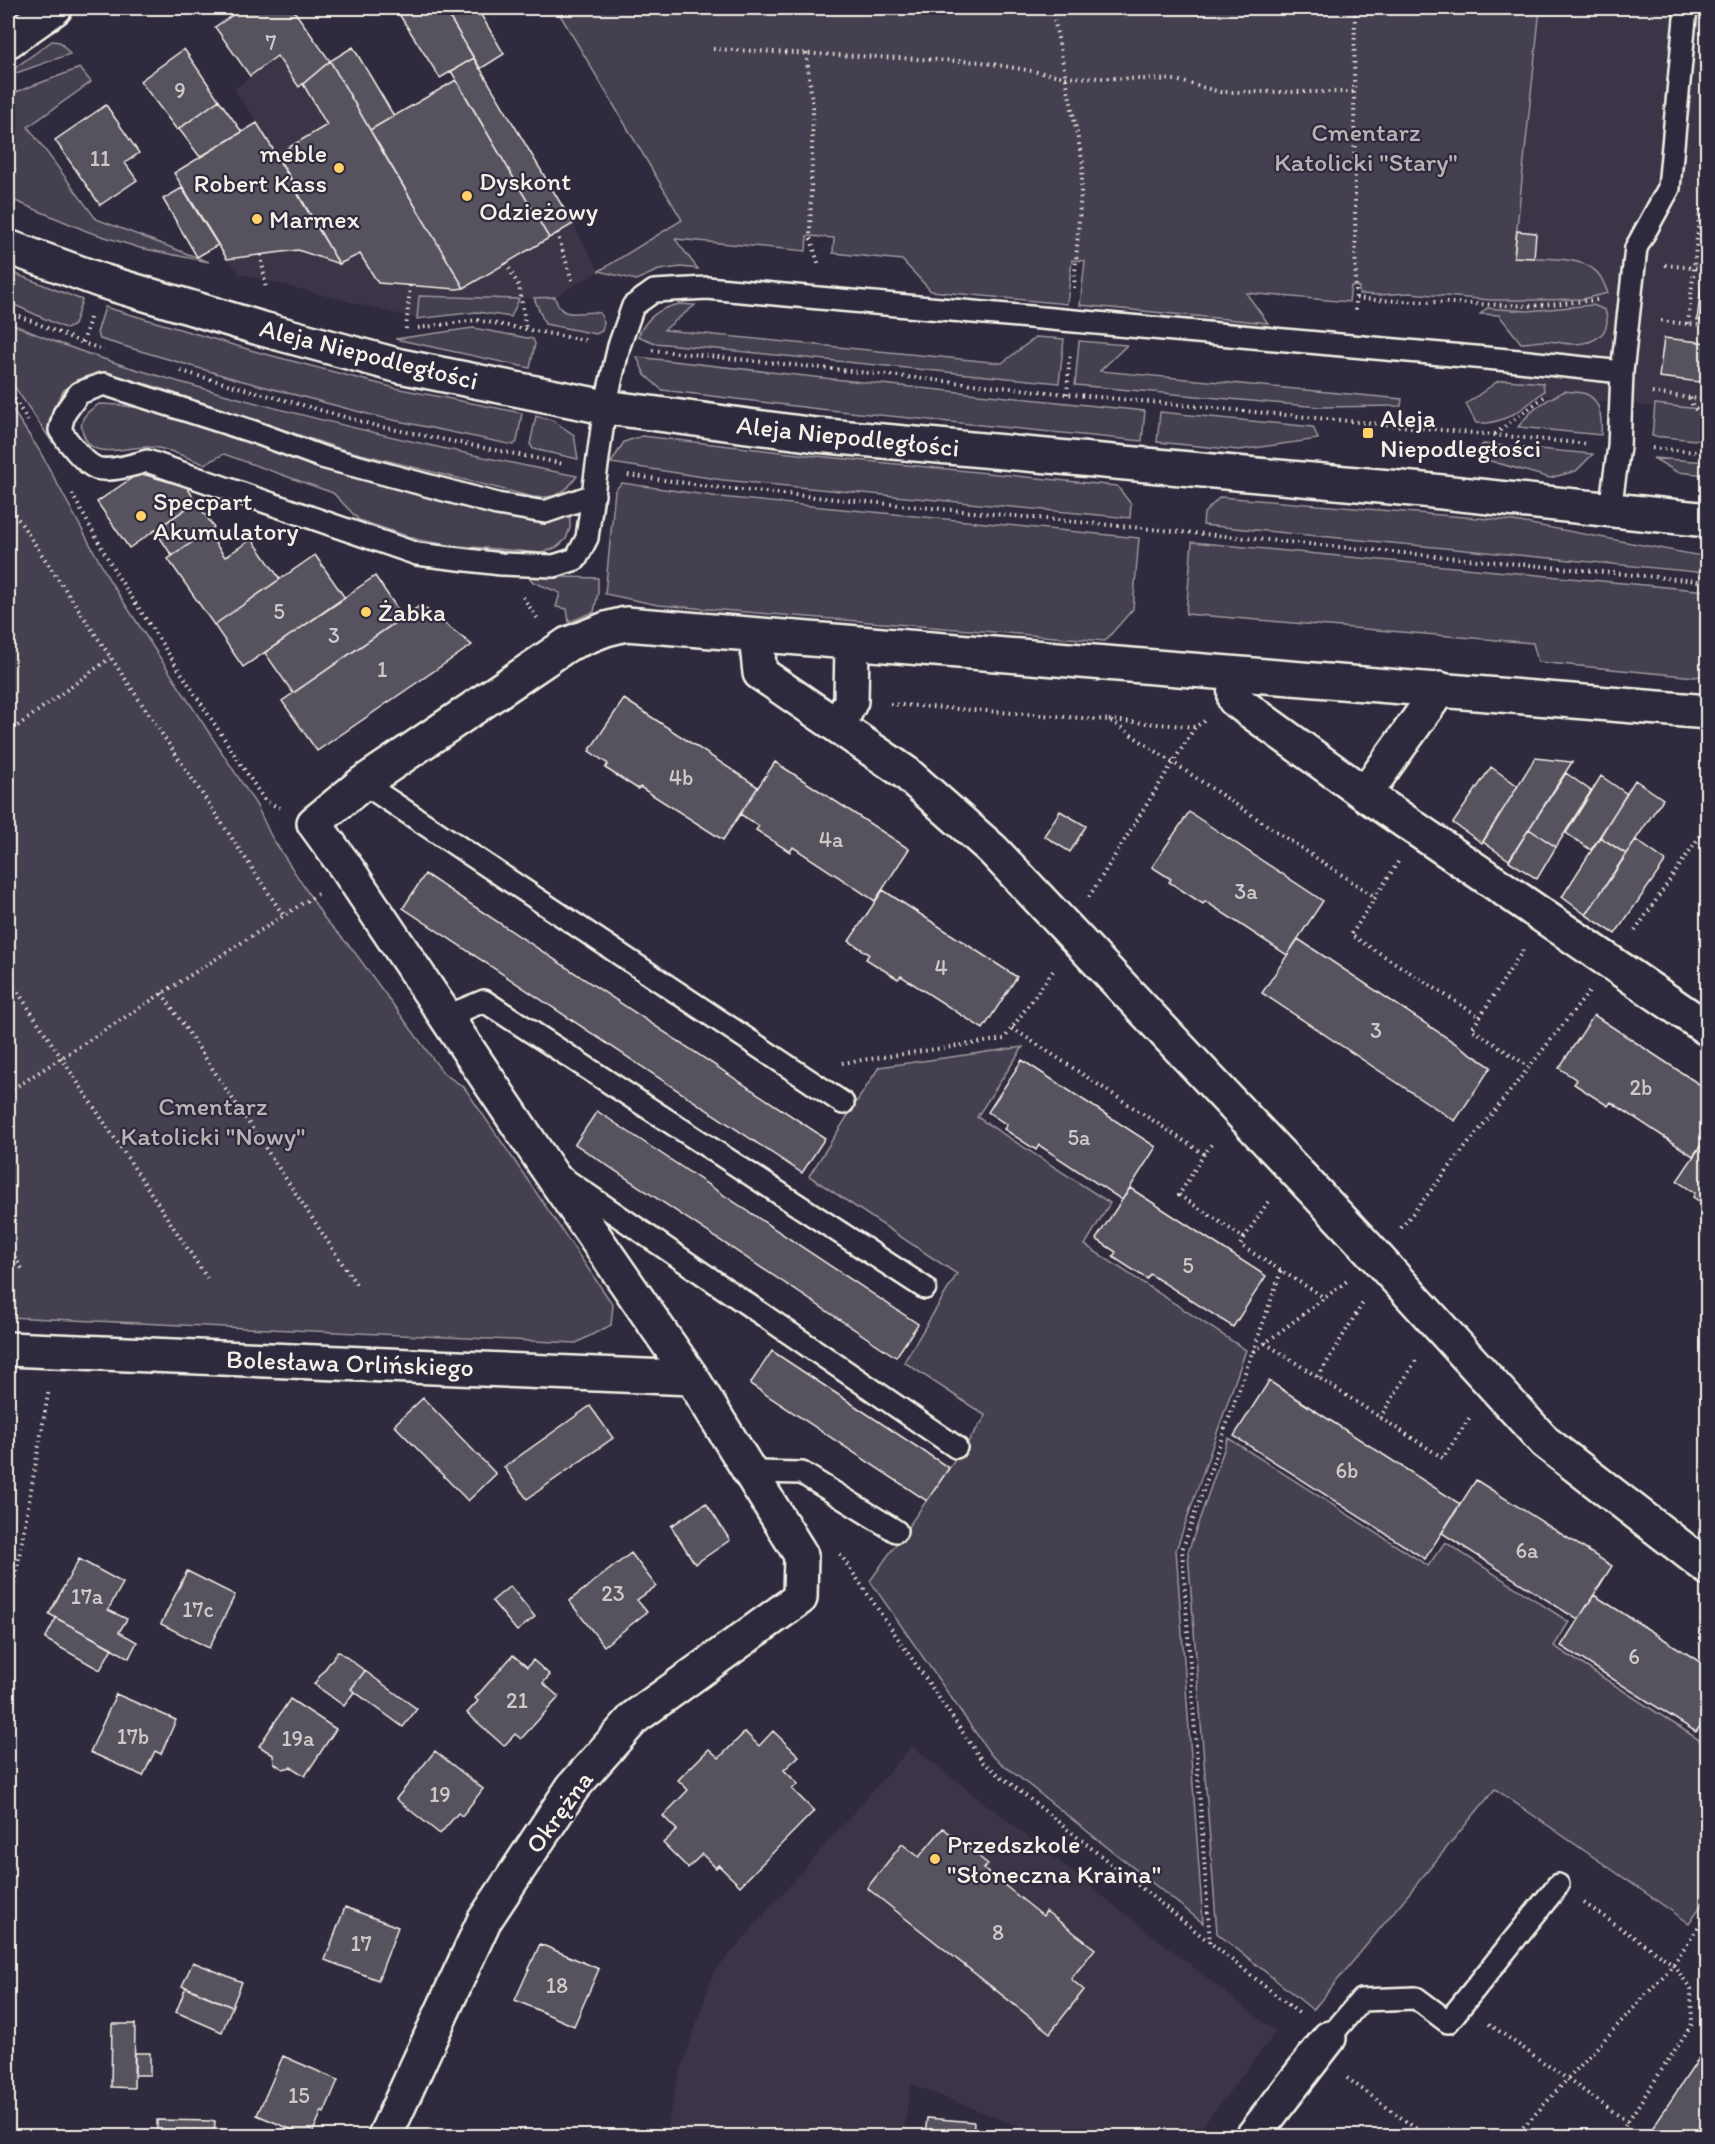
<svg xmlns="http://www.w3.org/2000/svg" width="1715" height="2144" viewBox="0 0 1715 2144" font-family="Itim,sans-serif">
<rect width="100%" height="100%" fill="#2f2a3d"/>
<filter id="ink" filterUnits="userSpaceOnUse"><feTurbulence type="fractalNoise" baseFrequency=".0167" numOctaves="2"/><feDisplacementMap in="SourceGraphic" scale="12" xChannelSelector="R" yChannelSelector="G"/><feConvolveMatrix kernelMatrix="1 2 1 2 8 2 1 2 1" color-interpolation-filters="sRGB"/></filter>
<g filter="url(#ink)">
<path fill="#3b3647" d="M1520 8H1707V412L1518 393 1522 343 1492 299Z
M277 58 299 88 330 61 370 129 454 79 451 71 480 69 573 224 599 271 555 297 500 300 419 296 417 319 240 274 227 259 174 173 257 123 234 89Z
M912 1746 1276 2032 1195 2136H1043L911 2084 903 2136H666L676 2084 714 1972Z"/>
<path fill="#454050" stroke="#9c989c" stroke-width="1.5" d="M556 8H1540L1514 256C1536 260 1575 255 1593 269 1601 274 1604 284 1608 293L1583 299 1538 300H1490L1410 293 1379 295 1359 294V287L1351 286 1349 302 1246 293 1268 323 1080 305 1085 261 1072 260 1067 304 931 291 902 260 833 253 834 238 810 236H807L806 251 675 239 698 269 681 267 659 270 636 280 599 271 682 220Z
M52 41 60 42 70 54 8 76V73Z
M80 68 91 82 28 127 96 219 209 262 140 248 89 232 8 198V95Z
M8 271 82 300 74 325 67 329 8 302Z
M419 296 519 299 511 317 477 312 417 319Z
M555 297C561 323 580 309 600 313L604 323 602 331 596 334 545 324 534 298Z
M680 304 695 305 664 330 1002 363 1036 337 1064 339 1059 383 655 343 638 336C647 317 659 308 680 304Z
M1593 305 1605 310C1613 333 1595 344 1573 344 1564 344 1554 341 1545 341 1537 341 1529 343 1521 343L1499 315 1480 314 1487 308 1527 311Z
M105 307 254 351 395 388 522 413 517 442 513 445 379 417 239 380 100 339 97 333Z
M8 322C78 354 153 375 227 395 343 427 459 453 577 476 565 494 554 499 533 497L341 449 150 385 98 372 77 380 64 390 54 407 52 442 8 377Z
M473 328 533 339 535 344 530 368 395 339Z
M1079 341 1127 345 1100 371 1402 399 1401 406 1319 407 1075 385Z
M637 357 823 378 1145 411 1142 441 819 409 662 390 645 375Z
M1507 380 1543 383 1544 391C1525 408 1502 426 1476 423L1466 404 1498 381Z
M1565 391C1571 392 1580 392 1586 394 1601 400 1602 421 1601 435L1518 427C1530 410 1547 399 1565 391Z
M8 403 39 450 110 581 257 806 271 836 325 919 353 950 444 1074 464 1087 613 1305 611 1325 576 1343 8 1317Z
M99 404C164 404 243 442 305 462 378 484 453 501 526 521H556L570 515V528L566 539 557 547 542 553 448 545 419 540 359 520 333 493 224 454 204 464C187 458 168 448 150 447 127 445 89 465 82 429 79 417 90 410 99 404Z
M1655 404 1707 410V441L1652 436Z
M1160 412 1313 427 1318 439 1239 450 1157 442Z
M536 416 552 420 574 435 578 459 533 449 530 444Z
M642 436 816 456 1117 486 1131 504 1130 518 723 480 611 463 624 442Z
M1483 444 1593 454 1576 471 1550 478 1473 456Z
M1653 458 1707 462V475L1677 472Z
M622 483 720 497 1139 538 1133 609 1105 641 658 605 605 594 615 490Z
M1220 497 1514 521 1707 557V573L1203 525 1204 513Z
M1192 542 1707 591V675L1695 677 1538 662 1533 643 1186 614Z
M528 576 598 578V593L594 612 569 622 567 609 556 607 560 593 533 582Z
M1023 1047 977 1117 1110 1203 1085 1245 1246 1350 1176 1550 1203 1923 991 1755 870 1581 986 1416 904 1362 957 1274 809 1176 879 1067Z
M1228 1438 1428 1566 1445 1542 1569 1622 1554 1646 1707 1745V1897L1689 1923 1495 1789 1313 2010 1217 1933 1188 1552Z"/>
<path fill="#56525f" stroke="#f4f1e8" stroke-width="1.5" d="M243 8H292L330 61 299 87 277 56 250 76 215 27Z
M395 8H444L474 58 440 78Z
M444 8H477L504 54 480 69Z
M353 47 394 116 370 130 330 61Z
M184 49 219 100 177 130 140 81Z
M474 58 573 224 549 238 451 71Z
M330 61 381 149 464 288 457 289 378 283 360 254 339 264 276 155 327 125 303 84Z
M456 80 549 238 464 288 370 130Z
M219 100 242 132 200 157 179 129Z
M106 105 139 153 125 163 137 180 100 205 55 140Z
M257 123 299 192 297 193 339 264 298 250 227 259 174 173Z
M182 188 218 245 197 257 163 199Z
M1517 231 1536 233 1534 258 1514 257Z
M1708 231V322L1697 320Z
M1664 338 1708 343V383L1659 377Z
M139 473 187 487 196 502 129 548 97 502Z
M196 502 214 527 172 556 155 530Z
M207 532 225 557 252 539 280 579 214 625 168 559Z
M315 555 345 598 243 667 214 625Z
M375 576 403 617 293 693 265 653Z
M421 605 472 645 317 751 282 701Z
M624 699 758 787 723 840 640 787 638 789 605 768 608 764 589 751Z
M1535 758 1572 762 1509 860 1483 842Z
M775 762 909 849 875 901 793 847 790 852 756 830 759 826 740 814Z
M1491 767 1518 786 1482 843 1453 823Z
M1566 773 1591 791 1556 847 1529 829Z
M1601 776 1627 794 1591 850 1566 833Z
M1635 780 1663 799 1626 854 1600 837Z
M1060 811 1086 826 1070 852 1044 836Z
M1189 812 1323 901 1287 955 1205 901 1203 904 1169 882 1171 879 1152 867Z
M1529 829 1556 847 1537 879 1509 861Z
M1600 837 1626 854 1586 915 1562 897Z
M1636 840 1666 861 1615 934 1586 915Z
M425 874 825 1138 802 1173 403 908Z
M883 890 1017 977 983 1029 901 976 898 979 866 959 869 954 849 941Z
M1298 939 1491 1067 1455 1121 1262 993Z
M1594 1015 1708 1090V1135L1693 1156 1611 1102 1608 1106 1574 1084 1577 1080 1559 1068Z
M1022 1060 1156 1147 1122 1200 1039 1145 1036 1150 1004 1129 1007 1125 988 1112Z
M597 1111 918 1324 896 1357 575 1144Z
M1708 1135V1207L1693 1197 1695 1193 1677 1181Z
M1130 1188 1266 1276 1233 1327 1150 1274 1147 1279 1113 1257 1116 1252 1096 1239Z
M772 1351 949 1468 927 1501 750 1384Z
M1269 1381 1460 1504 1425 1559 1234 1436Z
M423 1398 496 1474 468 1501 394 1425Z
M590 1406 613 1438 527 1499 504 1467Z
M1476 1480 1612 1566 1578 1620 1442 1533Z
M706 1503 730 1540 695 1564 671 1526Z
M631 1553 656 1586 637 1600 647 1612 604 1646 569 1601Z
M79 1559 123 1583 108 1610 127 1619 119 1632 137 1642 129 1658 49 1614Z
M187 1571 235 1595 209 1648 161 1624Z
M510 1586 535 1617 517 1631 492 1601Z
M1594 1595 1708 1667V1715L1696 1732 1561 1646Z
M56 1618 112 1648 100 1670 45 1639Z
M338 1651 365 1671 351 1689 354 1692 344 1706 314 1684Z
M513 1655 527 1667 533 1660 550 1675 543 1683 559 1697 521 1739 515 1734 504 1746 467 1713 478 1701 475 1698Z
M365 1671 417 1709 403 1727 351 1689Z
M116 1694 176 1720 161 1754 155 1751 143 1776 90 1752Z
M290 1699 336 1729 305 1776 291 1767 283 1769 274 1763 273 1755 259 1746Z
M773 1731 799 1756 784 1770 798 1784 792 1789 814 1811 740 1886 718 1865 716 1868 702 1854 688 1868 663 1843 677 1830 663 1816 688 1790 678 1780 709 1749 719 1758 745 1732 759 1746Z
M435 1751 483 1789 462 1816 458 1813 440 1834 396 1799Z
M943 1828 988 1864 984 1869 1043 1916 1046 1911 1095 1949 1071 1979 1084 1990 1050 2033 867 1888 902 1844 919 1857Z
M345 1907 398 1927 378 1980 325 1960Z
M540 1944 599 1969 574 2026 515 2000Z
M193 1962 242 1982 232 2007 182 1986Z
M186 1987 232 2007 222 2032 176 2012Z
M112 2024H135L134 2088 111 2087Z
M1708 2045V2136H1668L1653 2127Z
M135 2053H150V2075H135Z
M283 2056 338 2080 324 2113 322 2111 311 2136H307L257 2115Z
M927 2118 974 2122 973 2136H925Z
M157 2120 215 2121 214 2136H157Z"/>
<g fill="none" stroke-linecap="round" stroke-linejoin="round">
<defs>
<path id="service" d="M594 495 545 512 497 504 322 457 254 432 104 384 79 393 64 414 60 430C67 441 84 463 96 468 108 472 134 465 147 461L417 554 501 564 554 566 576 559 587 538 605 407 619 346 633 306 654 291 707 288 1519 361 1622 372
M1610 509 1619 447 1622 372 1636 248 1669 188 1686 8
M363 783 843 1103
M445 1017 484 1001 925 1288
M563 1178 956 1447
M750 1472 802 1473 896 1531
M1329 2038 1361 2000 1416 1998 1448 2022 1558 1885"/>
<path id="minor" d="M8 41 55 8
M756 636 760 673 906 773 993 850 1368 1248 1545 1442 1708 1568
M1234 674 1235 700 1365 794
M1440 689 1365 794 1708 1029
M838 726 851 701 852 643
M8 1349 692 1378
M385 2136 484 1921 573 1787 635 1717 800 1598 801 1555 692 1378 547 1168 350 873 314 823 363 783 568 644 606 629 626 624 1708 712
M1253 2136 1329 2038"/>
<path id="tertiary" d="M8 247 102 281 259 328 400 366 605 407 816 435 1423 490 1708 520"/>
</defs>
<use href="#service" stroke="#f4f1e8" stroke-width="26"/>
<use href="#minor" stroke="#f4f1e8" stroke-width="38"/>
<use href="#tertiary" stroke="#f4f1e8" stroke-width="38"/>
<path stroke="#f4f1e8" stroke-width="4" stroke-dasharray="1.5 4.5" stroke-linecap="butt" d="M1052 8 1083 164 1074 288
M1355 8 1354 92 1356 313
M713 49 981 62 1066 77 1176 80 1220 92H1354
M806 53 813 107 810 236 819 266
M557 233 572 280
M261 255 266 289
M506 263 519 286 526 329
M1665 265 1703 269
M1356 298 1376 300 1529 306 1598 300
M8 311 83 343
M90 318 83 343 104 350
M1661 321 1708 326
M1688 324 1700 209
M418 328 476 320 589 341
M406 329 410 286
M652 350 1067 394 1588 444
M181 371 377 426 564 464
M8 389 28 421
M1652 393 1708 400
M1067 394 1070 352
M1690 398 1693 407 1708 421
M1495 434 1544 397
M1652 448 1708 453
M628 475 721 488 1708 582
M72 494 117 575 265 801 280 808
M8 504 284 916
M523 597 537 618
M890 704 1109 720 1375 897
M1109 720 1195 727
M8 733 110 658
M1398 862 1351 935 1480 1017
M1089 897 1195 727 1204 721
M1635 931 1708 824
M1523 950 1472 1029 1528 1066
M8 977 207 1278
M162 993 356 1284
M1012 1028 1204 1154 1214 1141
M842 1063 1004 1039 1053 971
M8 1092 319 893
M1204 1154 1179 1195 1244 1238 1270 1199
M1401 1228 1589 992
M1244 1238 1240 1245 1325 1298
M8 1247 23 1270
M1265 1343 1443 1458 1470 1417
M1253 1352 1281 1271
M1318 1377 1364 1301
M1380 1418 1418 1357
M840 1554 983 1762 1301 2015
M8 1619 49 1389
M1584 1903 1673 1964 1691 1989 1692 2024 1618 2136
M1210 1943 1182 1550 1252 1353 1347 1281
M1489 2024 1628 2122
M1347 2078 1426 2136
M1515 2136 1668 1971 1708 1914"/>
<use href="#service" stroke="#2f2a3d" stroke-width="21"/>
<use href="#minor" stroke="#2f2a3d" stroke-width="33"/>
<use href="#tertiary" stroke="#2f2a3d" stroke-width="33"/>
</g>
</g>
<g fill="#ffd166" stroke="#2f2a3d" stroke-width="2">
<circle cx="339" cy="168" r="6"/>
<circle cx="467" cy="196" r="6"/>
<circle cx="257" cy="219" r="6"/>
<rect x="1362" y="427" width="12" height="12" rx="3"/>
<circle cx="141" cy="516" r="6"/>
<circle cx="366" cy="612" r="6"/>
<circle cx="935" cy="1859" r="6"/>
</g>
<g text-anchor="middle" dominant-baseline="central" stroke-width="4.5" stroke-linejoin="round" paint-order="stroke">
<g font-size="22" fill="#ccc9c6">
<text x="271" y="42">7</text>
<text x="180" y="90">9</text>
<text x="100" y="158">11</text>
<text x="279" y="611">5</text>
<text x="334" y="635">3</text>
<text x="382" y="669">1</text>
<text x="681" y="777">4b</text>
<text x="831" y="839">4a</text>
<text x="1246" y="891">3a</text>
<text x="941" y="967">4</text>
<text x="1376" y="1030">3</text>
<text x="1641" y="1087">2b</text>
<text x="1079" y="1137">5a</text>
<text x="1188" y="1265">5</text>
<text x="1347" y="1470">6b</text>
<text x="1527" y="1550">6a</text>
<text x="613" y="1593">23</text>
<text x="87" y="1596">17a</text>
<text x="198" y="1609">17c</text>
<text x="1634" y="1656">6</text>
<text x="517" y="1700">21</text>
<text x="133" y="1736">17b</text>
<text x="298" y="1738">19a</text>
<text x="440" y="1794">19</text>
<text x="998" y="1932">8</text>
<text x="361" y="1943">17</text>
<text x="557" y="1985">18</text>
<text x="299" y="2095">15</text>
</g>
<g font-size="26" fill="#b7b3b3" stroke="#2f2a3d">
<text x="1366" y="132">Cmentarz<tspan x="1366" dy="30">Katolicki "Stary"</tspan></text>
<text x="213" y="1106">Cmentarz<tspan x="213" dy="30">Katolicki "Nowy"</tspan></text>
</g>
<g font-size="26" fill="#f4f1e8" stroke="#2f2a3d" text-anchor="start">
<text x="327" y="153" text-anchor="end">meble<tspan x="327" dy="30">Robert Kass</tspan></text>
<text x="479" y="181">Dyskont<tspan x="479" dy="30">Odzieżowy</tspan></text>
<text x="269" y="219">Marmex</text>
<text x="1380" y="418">Aleja<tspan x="1380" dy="30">Niepodległości</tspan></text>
<text x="153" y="501">Specpart<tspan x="153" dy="30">Akumulatory</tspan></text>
<text x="378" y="612">Żabka</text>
<text x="947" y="1844">Przedszkole<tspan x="947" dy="30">"Słoneczna Kraina"</tspan></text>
</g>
<g font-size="26" fill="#f4f1e8" stroke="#2f2a3d">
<text transform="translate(369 354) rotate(14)">Aleja Niepodległości</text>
<text transform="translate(848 436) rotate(6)">Aleja Niepodległości</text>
<text transform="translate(350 1363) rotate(2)">Bolesława Orlińskiego</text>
<text transform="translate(559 1812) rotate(-54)">Okrężna</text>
</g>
</g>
<rect width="1715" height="2144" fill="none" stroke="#2f2a3d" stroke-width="30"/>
<rect x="15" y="15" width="1685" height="2114" fill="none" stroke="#f4f1e8" stroke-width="2" filter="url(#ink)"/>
</svg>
